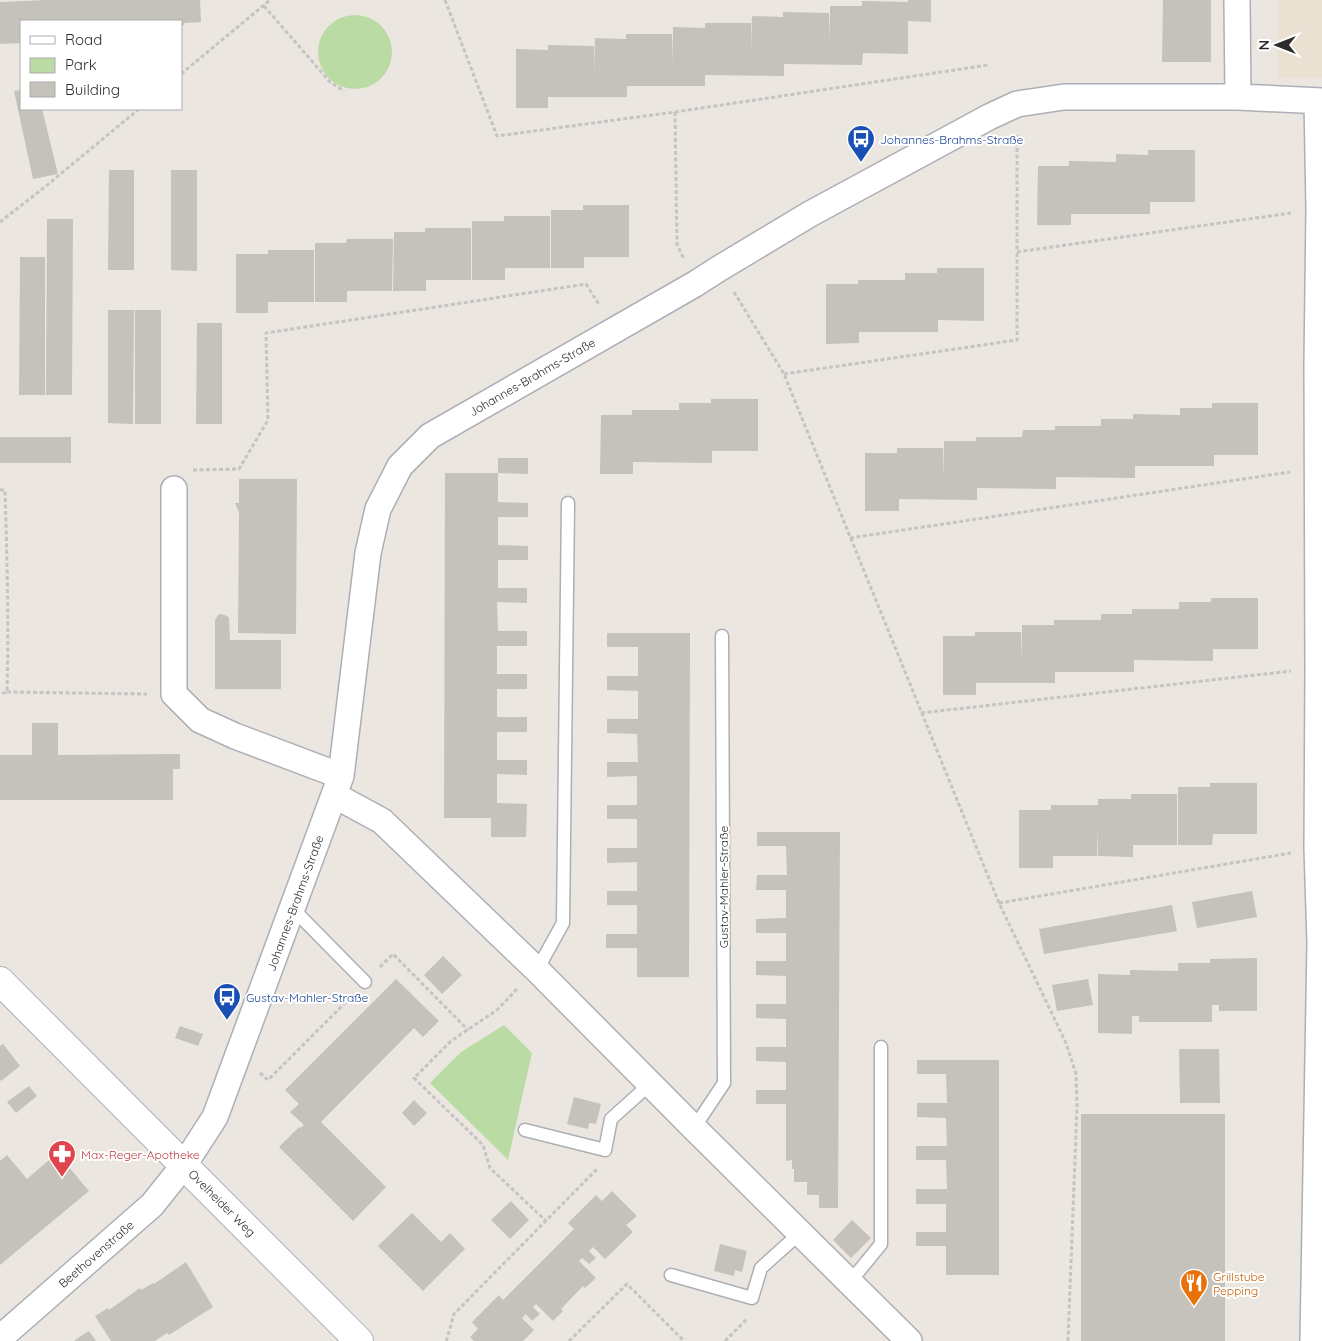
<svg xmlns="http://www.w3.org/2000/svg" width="1322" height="1341" viewBox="0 0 1322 1341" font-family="Quicksand,sans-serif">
<rect width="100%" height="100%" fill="#ece6e0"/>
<path fill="#ebe1d2" d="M1278 0H1322V78H1278Z"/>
<path fill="#badba4" d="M318 52a37 37 0 1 1 74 0a37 37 0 1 1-74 0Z
M504 1025 532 1053 508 1160 430 1083 461 1052Z"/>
<path fill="#c5c1bb" d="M46 0H200L201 22 184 23V25H181V21H21V43L0 44V2Z
M908 0H931V22L908 21V54L863 53 862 65 784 64V76L705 75V86H627V97H548V108H516V49L548 50V45L594 46V74L595 38 626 39V34H672L673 63V27L705 28V23H751V52L752 16 783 17V12L829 13 830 41V6H862V1L908 2Z
M1163 0H1211V62H1162Z
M21 90V109H42L58 174 33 179 14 91Z
M1148 150H1195V202H1150V214H1071V225H1037L1038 166H1069V161L1116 162V154L1148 155Z
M109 170H134V270H108Z
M171 170H197V271L171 270Z
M583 205H629V257H584V268H551V210H583Z
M504 216H550V268H505V280H472V221H504Z
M47 219H73L72 395H46Z
M425 228H471V280H426V291H393L394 232H425Z
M347 239H393L392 291H347V302H315V243H346Z
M268 250H314V302H268V313H236V254H268Z
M20 257H45V395H19Z
M937 268H984V321L938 320V332H859V343L826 344V284H858V280H905V273H937Z
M108 310H134L133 424 108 423Z
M135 310H161V424H135Z
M197 323H222V424H196Z
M711 399H758V451H712V463L633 462V474H600L601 415H632V410H679V403H711Z
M1212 403H1258V455H1214V466H1135V478L1056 477V489L977 488V500L899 499V511H865V453H897V448H943L944 477V441H976V437H1022L1023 430H1055V426H1101V419H1133V414L1180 415V408H1212Z
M0 437H71V463H0Z
M498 458H528V474L498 473Z
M445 473H498V502L528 503V517H498V545L528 546V560H498V588H527V603L497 602 498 631H527V646H497V674H527V689H497V717H527V732H497V760H527V775L497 774V803L527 804 526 837H491V818H444Z
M239 479H297L296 634 238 633 239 513 235 503H239Z
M1211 598H1258V649H1213V661L1134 660V672H1055V683H976V695H943V636H975V632H1021L1022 661V625H1054V620H1101V614H1132V609H1179V602H1211Z
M221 614 227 616 229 618 230 640H281V689H215V620L218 615Z
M607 633H690L689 977H637V948H606V934H637V905H607V891H637V862L607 863V848H637V819H607V805H637V776L607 777V762H638L637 734 607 733V719H638V691L607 690V676H638V647H607Z
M32 723H58V755L180 754V769H173V800H0V755H32Z
M1210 783H1257V834H1213L1212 845H1178V787H1210Z
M1131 794H1177V845H1133V857L1098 856V826L1097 856H1053V868H1019V810H1051V805H1098V799H1131Z
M757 832H840L838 1208H819V1195H807V1182H794V1169H792V1160L786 1161V1104H756V1090H786V1062L756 1061V1047H786V1019L756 1018V1004H786V976L756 975V961H786V933H756V919L786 918V890H756L757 875H787L786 846H757Z
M1252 891 1257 917 1197 928 1192 902Z
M1172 905 1177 931 1044 954 1039 929Z
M443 956 462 975 442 994 424 975Z
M1257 958V1011H1219V1005H1212V1022H1139V1016H1132V1034L1098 1033V974L1130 975V970L1178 971V963H1210V959Z
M396 979 439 1021 423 1037 414 1028 321 1122 386 1187 353 1221 279 1147 299 1127 300 1128 304 1125 290 1112 299 1104 285 1090Z
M1088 979 1093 1005 1057 1011 1052 985Z
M180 1026 203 1034 198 1046 175 1038Z
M3 1044 20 1066 1 1081 0 1080V1046Z
M1179 1049H1219L1220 1103H1180Z
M917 1060H999V1275H946V1246H916V1232H946V1204H916V1189H947L946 1160H916V1146H947L946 1118 917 1117V1103H947L946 1074H917Z
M29 1086 37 1096 16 1113 7 1102Z
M574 1097 601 1104 596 1124 589 1123 588 1129 567 1124Z
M414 1100 427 1113 414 1126 402 1113Z
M1081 1114H1225V1341H1081Z
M57 1153 89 1191 0 1265V1161L7 1155 27 1179Z
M612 1191 637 1216 626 1225 633 1232 605 1259 593 1247 589 1251 596 1258 589 1264 582 1258 579 1261 596 1278 585 1288 583 1286 561 1309 563 1311 553 1321 536 1304 533 1307 540 1314 532 1321 526 1314 522 1318 534 1330 523 1341H474L470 1337 478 1329 472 1322 499 1295 503 1300 574 1229 568 1223 596 1195 602 1201Z
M511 1201 529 1220 510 1239 491 1220Z
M412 1213 441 1242 450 1233 465 1249 423 1291 378 1246Z
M852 1220 871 1238 851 1258 833 1240Z
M720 1244 747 1251 742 1272 735 1270 734 1276 714 1271Z
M186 1262 213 1307 169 1335 167 1333 155 1341H111L95 1316 108 1308 109 1310 140 1288 141 1290 153 1283 154 1284Z
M89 1331 96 1341H74L78 1338Z"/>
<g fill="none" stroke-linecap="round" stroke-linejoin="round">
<defs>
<path id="service" d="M293 909 365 982
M537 970 563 923 568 503
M694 1128 724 1083 722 636
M525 1130 605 1150 611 1119 650 1084
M671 1275 752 1298 761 1268 800 1233
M850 1282 881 1244V1047"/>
<path id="minor" d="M1237 0 1238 97
M174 489V694L200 720 235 736 341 776
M334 795 382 821 537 970 694 1128 909 1341
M0 1335 8 1331 152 1205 184 1165 215 1117 341 776 368 553 378 509 400 466 430 436 695 284 720 268 810 214 989 117 1017 104 1064 97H1238L1322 101
M1313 1341 1320 943 1317 848 1318 668 1317 364 1319 209 1317 101"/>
<path id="tertiary" d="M0 981 359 1341"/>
</defs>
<use href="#service" stroke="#adafb6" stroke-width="15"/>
<use href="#minor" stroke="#adafb6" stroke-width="28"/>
<use href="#tertiary" stroke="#adafb6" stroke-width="30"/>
<path stroke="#c4c4c4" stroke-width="3" stroke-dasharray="4 2.5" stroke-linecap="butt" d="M445 0 497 136 675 112 988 65
M264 6 330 82 344 91
M181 74 270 0
M675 112 677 244 684 259
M1017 135V252L1291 213
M0 222 46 186 139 109
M734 292 784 374 999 903 1066 1043 1076 1074 1077 1107 1068 1341
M784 374 1017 340V252
M193 470 239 469 268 420 266 333 586 284 600 306
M0 490H5C7 557 9 625 7 692L0 694
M850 538 1290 472
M7 692 147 694
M921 713 1291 671
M999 903 1291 853
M380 967 393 954 468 1030
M517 989 497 1010 451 1041 414 1078 483 1145 490 1168 546 1221
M260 1073 268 1080 351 997
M446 1341 447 1339 454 1314 597 1169
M569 1341 627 1284 684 1341
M725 1341 747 1319"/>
<use href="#service" stroke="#fff" stroke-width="12"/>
<use href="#minor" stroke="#fff" stroke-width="25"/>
<use href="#tertiary" stroke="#fff" stroke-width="28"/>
</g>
<defs>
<symbol id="bus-pin" viewBox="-11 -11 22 30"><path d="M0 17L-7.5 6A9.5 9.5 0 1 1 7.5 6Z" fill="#1a4fb4" stroke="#fff"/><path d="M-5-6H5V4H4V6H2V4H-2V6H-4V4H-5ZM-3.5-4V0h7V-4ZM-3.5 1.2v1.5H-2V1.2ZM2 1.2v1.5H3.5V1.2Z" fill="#fff"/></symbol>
<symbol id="pharmacy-pin" viewBox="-11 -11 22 30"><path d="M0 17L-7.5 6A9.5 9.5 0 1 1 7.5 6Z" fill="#e0444e" stroke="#fff"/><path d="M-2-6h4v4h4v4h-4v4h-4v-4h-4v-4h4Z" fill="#fff"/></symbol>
<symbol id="restaurant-pin" viewBox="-11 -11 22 30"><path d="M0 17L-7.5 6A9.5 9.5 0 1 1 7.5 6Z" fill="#e8710a" stroke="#fff"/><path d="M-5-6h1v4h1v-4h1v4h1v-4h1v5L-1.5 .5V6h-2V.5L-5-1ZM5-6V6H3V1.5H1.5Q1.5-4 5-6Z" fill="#fff"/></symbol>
</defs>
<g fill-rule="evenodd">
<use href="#bus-pin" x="845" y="123" width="32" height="43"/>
<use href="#bus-pin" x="211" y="981" width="32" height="43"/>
<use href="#pharmacy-pin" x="46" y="1138" width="32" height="43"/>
<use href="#restaurant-pin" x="1178" y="1267" width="32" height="43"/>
</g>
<g text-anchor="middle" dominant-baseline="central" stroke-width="4" stroke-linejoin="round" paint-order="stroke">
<g font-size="12" fill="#164399" stroke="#fff" text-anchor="start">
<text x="880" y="139">Johannes-Brahms-Straße</text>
<text x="246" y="997">Gustav-Mahler-Straße</text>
</g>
<g font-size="12" fill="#2c2c2c" stroke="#fff">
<text transform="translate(532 377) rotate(-30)">Johannes-Brahms-Straße</text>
<text transform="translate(723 887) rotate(-90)">Gustav-Mahler-Straße</text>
<text transform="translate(295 903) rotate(-70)">Johannes-Brahms-Straße</text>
<text transform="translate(222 1203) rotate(45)">Ovelheider Weg</text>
<text transform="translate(96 1254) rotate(-41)">Beethovenstraße</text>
</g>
<g font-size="12" fill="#be3a42" stroke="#fff" text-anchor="start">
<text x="81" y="1154">Max-Reger-Apotheke</text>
</g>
<g font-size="12" fill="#c56008" stroke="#fff" text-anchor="start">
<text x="1213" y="1276">Grillstube<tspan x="1213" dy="14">Pepping</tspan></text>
</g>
</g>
<rect x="20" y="20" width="162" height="90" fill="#ffffff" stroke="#ababab"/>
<rect x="30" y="36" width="25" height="8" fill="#ffffff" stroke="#ababab"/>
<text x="65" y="45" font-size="15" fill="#2c2c2c">Road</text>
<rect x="30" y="58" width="25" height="15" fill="#badba4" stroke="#ababab"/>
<text x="65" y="70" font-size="15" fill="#2c2c2c">Park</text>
<rect x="30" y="82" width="25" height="15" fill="#c5c1bb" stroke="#ababab"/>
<text x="65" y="95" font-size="15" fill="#2c2c2c">Building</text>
<g transform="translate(1277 45) rotate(270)" stroke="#ffffff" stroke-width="4" paint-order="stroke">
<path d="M0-4L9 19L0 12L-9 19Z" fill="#2c2c2c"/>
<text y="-8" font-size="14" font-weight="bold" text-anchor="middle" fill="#2c2c2c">N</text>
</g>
</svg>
